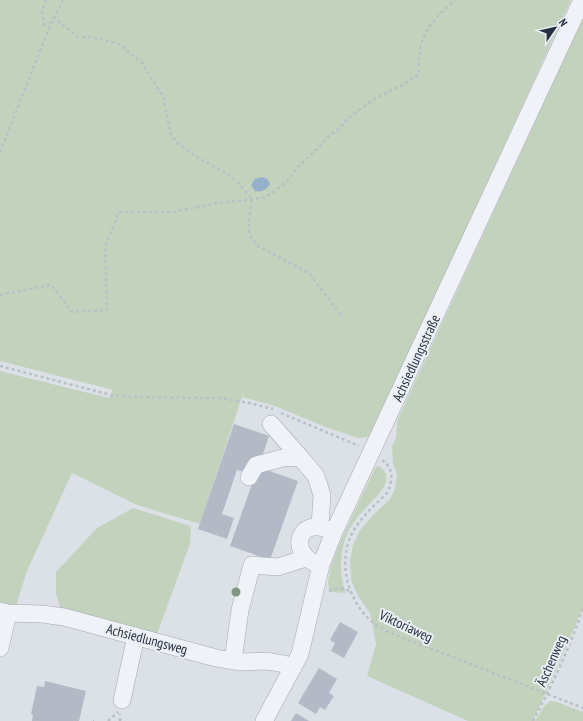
<svg xmlns="http://www.w3.org/2000/svg" width="583" height="721" viewBox="0 0 583 721" font-family="'PT Sans Narrow',sans-serif">
<rect width="100%" height="100%" fill="#dce1e8"/>
<path fill="#c3d2bd" d="M0 0H571L372 433 369 437 358 438 323 426 275 406 242 397 200 524 137 505 72 473 27 571 16 606 0 603V371L109 398 113 390 0 361Z
M583 18V608L533 721H468L367 676 376 644 370 613 358 596 351 580 350 561 353 545 360 530 373 515 390 499 395 489 397 474 393 464 392 446 396 438 397 421Z
M378 466C397 477 380 493 370 503 363 511 354 520 349 530 340 548 338 573 346 593L329 592 328 581 331 566 341 540 375 468Z
M133 508 191 526 190 544 157 634 61 610 56 594V572L97 528Z
M550 701 557 702 583 712V721H535L544 706Z"/>
<path fill="#94b0cb" d="M262 177 267 179 270 184C266 190 262 192 255 191L251 185 255 179Z"/>
<path fill="#b3bac5" d="M234 424 269 436 261 460 248 473 237 470 222 514 234 518 227 539 198 529Z
M258 467 298 481 270 560 230 546Z
M340 622 358 632 344 658 331 651 335 643 330 640Z
M319 668 337 679 329 693 334 696 325 710 320 707 316 714 298 703Z
M45 681 86 691 79 721H32L33 715 31 714 37 686 44 687Z
M296 713 309 721H291Z"/>
<g fill="none" stroke-linecap="round" stroke-linejoin="round">
<defs>
<path id="minor" d="M271 424 300 457
M249 477 256 465 283 458 300 457 316 476 322 495 320 526
M315 563C289 552 298 516 329 530
M0 611 8 613 42 614 64 617 216 658 239 662 267 661 284 664 293 668
M0 648 8 613
M233 661 240 610 252 565 278 567 306 558
M122 700 136 636
M264 721 300 654 321 565 334 532 582 0"/>
</defs>
<use href="#minor" stroke="#a1a8b2" stroke-width="18"/>
<path stroke="#babfc6" stroke-width="2.5" stroke-dasharray="3 3" stroke-linecap="butt" d="M46 0 42 12 44 24 50 26
M53 17 78 37H92L119 44 142 63 163 97 171 135 179 144 195 156 226 173 238 183 252 199 249 218V234L258 246 309 273 341 315
M0 152 50 26 63 0
M0 295 51 285 72 312 107 310 105 247 119 212H172L219 203 263 198 274 192 288 180 295 170 316 150 329 136 340 128 347 119 374 99 404 84 419 74C416 38 429 23 455 0
M0 366 111 395 134 397 219 398 250 403 273 409
M281 413 359 446
M382 460C394 468 393 481 387 493 375 505 362 516 354 530 338 557 345 593 366 616 373 624 382 629 391 633L583 708
M329 591C337 587 343 587 351 592
M93 721H94
M108 721 118 712
M120 721V714
M533 721C552 685 570 647 583 608"/>
<use href="#minor" stroke="#eff2f6" stroke-width="17"/>
</g>
<circle fill="#839883" cx="236" cy="592" r="4.5"/>
<g text-anchor="middle" dominant-baseline="central" stroke-width="4" stroke-linejoin="round" paint-order="stroke">
<g font-size="14" fill="#252f3f" stroke="#ecf0f5">
<text transform="translate(416 358) rotate(-65)">Achsiedlungsstraße</text>
<text transform="translate(406 626) rotate(25)">Viktoriaweg</text>
<text transform="translate(147 639) rotate(15)">Achsiedlungsweg</text>
<text transform="translate(551 661) rotate(-66)">Äschenweg</text>
</g>
</g>
<g transform="translate(555 28) rotate(56)" stroke="#ecf0f5" stroke-width="3" paint-order="stroke">
<path d="M0-3L7 15L0 10L-7 15Z" fill="#252f3f"/>
<text y="-6" font-size="11" font-weight="bold" text-anchor="middle" fill="#252f3f">N</text>
</g>
</svg>
